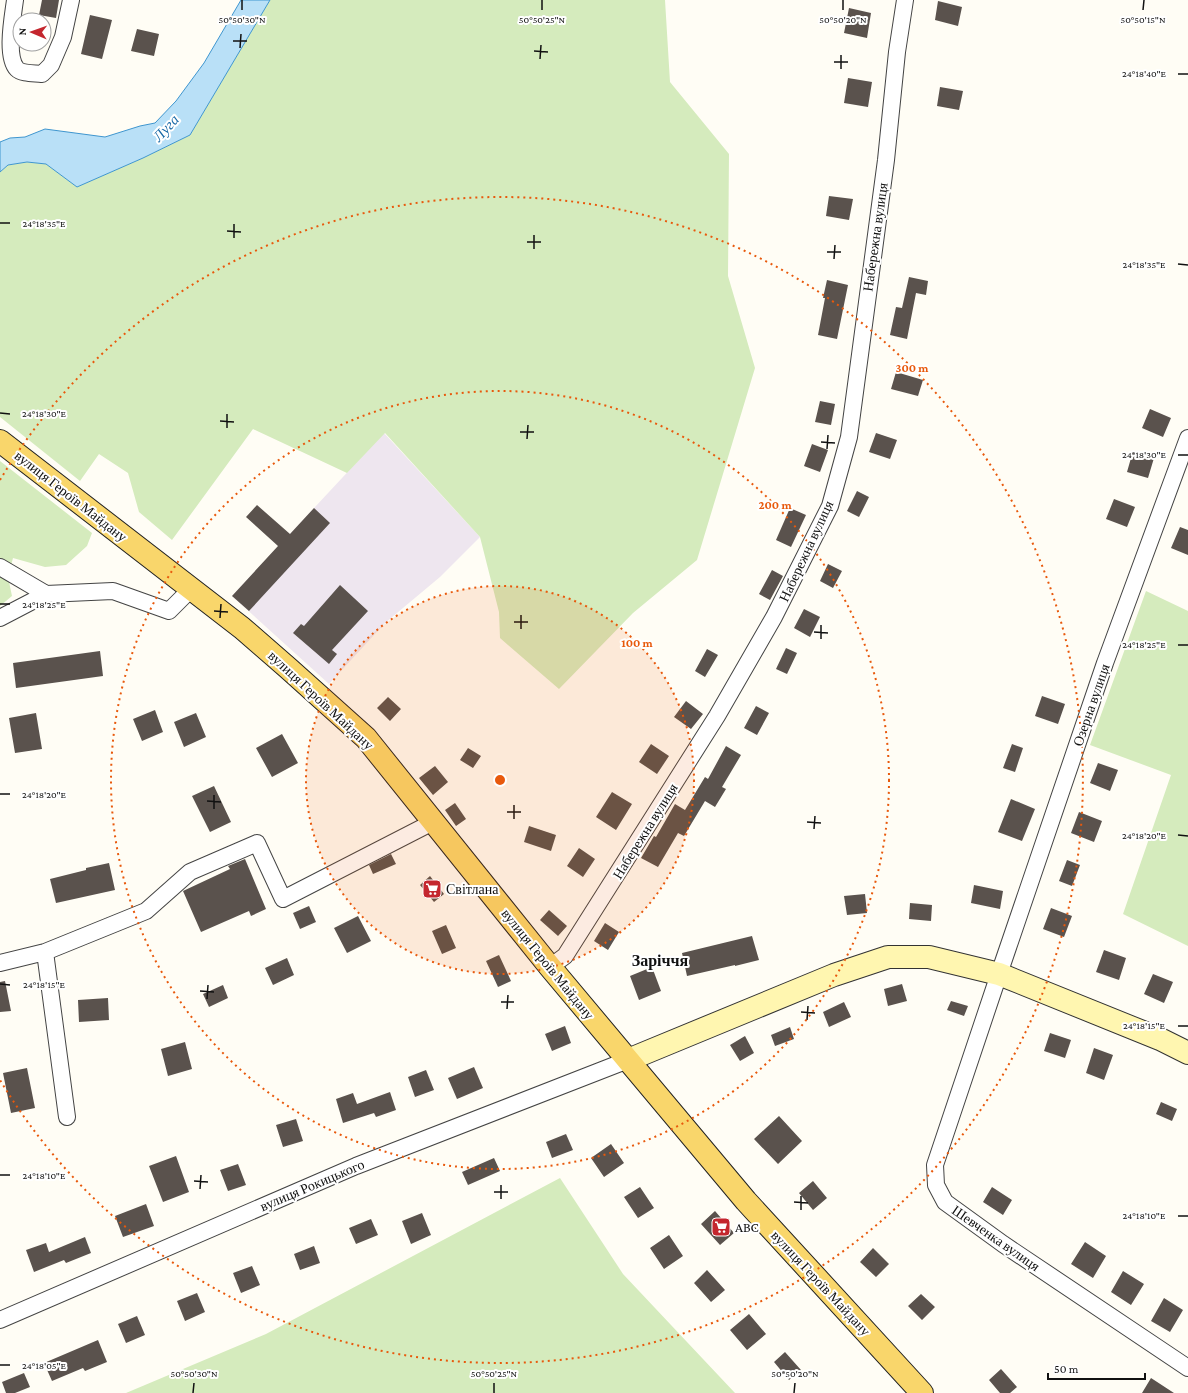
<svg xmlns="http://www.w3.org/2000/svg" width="1188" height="1393" viewBox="0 0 1188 1393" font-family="'Crimson Pro',serif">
<rect width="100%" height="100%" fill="#fffdf5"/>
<path fill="#eee6ef" d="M384 433 480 537 440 577 385 623 329 684 232 596Z"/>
<path fill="#d5ebbd" d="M270 0H665L670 82 729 154 728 276 755 368 697 560 633 613 559 689 500 638 499 612 480 537 385 433 347 473 253 429 172 540 139 512 128 473 99 454 80 481 0 417V172L8 165 27 162 46 164 77 187 143 158 190 135Z
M0 461 92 533 87 546 66 565 45 567 13 558 8 577 12 596 0 606Z
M1146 591 1188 611V946L1123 914 1171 775 1090 745Z
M560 1178 623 1274 735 1393H126L266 1334Z"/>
<path fill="#b9e0f7" stroke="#3f96cf" d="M241 0H270L190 135 143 158 77 187 46 164 27 162 8 165 0 172V142L10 138 25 137 45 129 105 137 140 126 155 123 176 101 204 63Z"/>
<path fill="#5a524d" d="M42 0H59L56 18 39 15Z
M938 1 962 7 958 26 935 20Z
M849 8 871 13 867 38 844 33Z
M90 15 112 20 102 59 81 54Z
M137 29 159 34 154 56 131 51Z
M848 78 872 82 868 107 844 103Z
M940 87 963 91 959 110 937 106Z
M829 196 853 199 849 220 826 216Z
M909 277 928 281 926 295 916 293 907 339 890 335 896 307 902 308Z
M827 280 848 285 837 339 818 335 825 298H823Z
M896 372 923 380 918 396 891 389Z
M820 401 835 404 831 425 815 422Z
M1150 409 1171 418 1163 437 1142 428Z
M876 433 897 440 890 459 869 452Z
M812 444 828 450 820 472 804 466Z
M1133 451 1154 458 1148 478 1127 472Z
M857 491 869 497 859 517 847 511Z
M1114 499 1135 507 1127 527 1106 519Z
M257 505 290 534 314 508 330 523 249 611 232 596 278 546 246 517Z
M790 508 806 515 791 547 776 540Z
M1180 527 1188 530V555L1171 548Z
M828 564 842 571 833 588 820 581Z
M772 570 783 576 770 600 759 594Z
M340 585 368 611 332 650 337 654 329 664 293 633 301 624 304 626Z
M804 609 820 617 810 637 794 628Z
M786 648 797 653 787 674 776 669Z
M707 649 718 655 705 677 695 671Z
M100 651 103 676 16 688 13 663Z
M1042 696 1065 704 1058 724 1035 716Z
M388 697 401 709 390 721 377 708Z
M686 701 703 714 691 729 674 717Z
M756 706 769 713 757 735 744 728Z
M155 710 163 732 142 741 133 719Z
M36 713 42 749 15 753 9 718Z
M196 713 206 737 184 747 174 722Z
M282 734 298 763 272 777 256 748Z
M651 744 669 756 657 774 639 762Z
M1012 744 1023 748 1015 772 1003 768Z
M726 746 741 755 722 787 726 789 715 807 705 801 684 836 678 833 658 867 641 858 654 836 656 837 675 804 685 810 705 777 708 779Z
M468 748 481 756 473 768 460 760Z
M1098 763 1118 770 1110 791 1090 783Z
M435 766 448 782 433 795 419 778Z
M214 786 231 822 210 832 192 796Z
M612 792 632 804 616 830 596 817Z
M1011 799 1035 809 1022 841 998 832Z
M455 803 466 819 456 826 445 810Z
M1079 812 1102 821 1094 842 1071 833Z
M529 826 556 835 551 851 524 842Z
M579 848 595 859 583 877 567 866Z
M391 854 396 864 373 874 369 865Z
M245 859 266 909 251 916 249 911 201 932 183 891 230 869 228 866Z
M1067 860 1080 865 1072 886 1059 881Z
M109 863 115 890 56 903 50 879 86 870V868Z
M430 876 444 894 434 902 420 885Z
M974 885 1003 891 1000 909 971 903Z
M865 894 867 913 847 915 844 896Z
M910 903 932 905 931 921 909 919Z
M309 906 316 922 300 929 293 913Z
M1051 908 1072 916 1064 937 1043 929Z
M549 910 567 926 558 936 540 920Z
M358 916 371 941 347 953 334 928Z
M605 923 619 932 608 950 594 941Z
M446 925 456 948 442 954 432 931Z
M752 936 759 960 735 966V965L687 976 682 953Z
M1104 950 1126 958 1119 980 1096 972Z
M499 955 511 981 498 987 486 961Z
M287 958 294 975 273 985 265 968Z
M652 967 661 991 639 1000 630 976Z
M1153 974 1173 982 1164 1003 1144 994Z
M5 981 11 1011 0 1012V982Z
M902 984 907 1001 888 1006 884 989Z
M223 985 228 998 209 1007 203 994Z
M108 998 109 1020 79 1022 78 1000Z
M951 1001 968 1006 964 1016 947 1010Z
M844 1002 851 1017 829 1027 823 1012Z
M565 1026 571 1043 552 1051 545 1034Z
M790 1027 794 1039 775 1046 771 1035Z
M1050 1033 1071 1040 1065 1058 1044 1051Z
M745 1036 754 1053 740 1061 730 1045Z
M185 1042 192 1069 168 1076 161 1049Z
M1094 1048 1113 1055 1104 1080 1086 1073Z
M474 1067 483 1088 457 1099 448 1078Z
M27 1068 35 1108 11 1113 3 1073Z
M426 1070 434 1090 415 1097 408 1077Z
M390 1092 396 1110 376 1117 374 1113 343 1123 336 1099 353 1093 357 1104Z
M1161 1102 1177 1109 1172 1121 1156 1114Z
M779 1116 802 1141 778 1164 754 1139Z
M296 1119 303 1141 283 1147 276 1125Z
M566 1134 573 1150 552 1158 546 1142Z
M611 1144 624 1163 604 1177 591 1158Z
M176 1156 189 1192 163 1202 149 1166Z
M494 1158 500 1171 468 1185 462 1172Z
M238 1164 246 1185 228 1191 220 1170Z
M813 1181 827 1198 813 1210 799 1193Z
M640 1187 654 1208 638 1218 624 1197Z
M992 1187 1012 1200 1003 1215 983 1202Z
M146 1204 154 1226 123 1237 115 1216Z
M715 1211 734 1233 720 1245 701 1224Z
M422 1213 431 1235 411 1244 402 1221Z
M371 1219 378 1235 356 1244 349 1228Z
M669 1235 683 1256 664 1269 650 1248Z
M85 1237 91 1253 66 1263 64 1260 34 1272 26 1250 46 1243 49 1252Z
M1085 1242 1106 1256 1093 1278 1071 1264Z
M314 1246 320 1263 300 1270 294 1254Z
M873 1248 889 1264 876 1277 860 1262Z
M252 1266 260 1285 241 1293 233 1273Z
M707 1270 725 1290 711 1302 694 1283Z
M1123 1271 1144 1284 1131 1305 1111 1292Z
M197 1293 205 1312 185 1321 177 1301Z
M921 1294 935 1307 922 1320 908 1306Z
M1164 1298 1183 1310 1170 1332 1151 1321Z
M749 1314 766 1334 747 1350 730 1330Z
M137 1316 145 1335 126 1343 118 1324Z
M98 1340 107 1362 85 1371 83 1368 52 1381 44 1363Z
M785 1352 801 1370 789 1380 774 1362Z
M1001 1369 1017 1387 1010 1393H1000L989 1380Z
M24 1373 30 1387 15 1393H6L2 1382Z
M1151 1378 1174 1393H1142Z"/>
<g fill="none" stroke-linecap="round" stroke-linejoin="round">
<defs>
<path id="street" d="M15 0C13 16 5 56 17 69 22 74 35 73 42 74L51 65 63 37 71 0
M1188 438 1105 663 999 974 935 1165 936 1185 945 1202 1003 1244 1188 1368
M0 567 46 594
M0 618 46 594 113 591 169 611 191 589
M45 952 67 1117
M0 963 45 952 146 911 190 872 257 843 283 899 433 822
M550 967 565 956 717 716 774 617 830 506 849 437 886 160 897 52 905 0
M0 1320 356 1166 628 1060"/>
<path id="secondary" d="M628 1060 834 975 888 957H929L999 974 1160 1039 1188 1053"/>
<path id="primary" d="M0 441 242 628 288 668 366 738 550 967 746 1201 922 1393"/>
</defs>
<use href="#street" stroke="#444" stroke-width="18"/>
<use href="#secondary" stroke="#333" stroke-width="24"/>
<use href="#primary" stroke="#222" stroke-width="24"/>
<use href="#street" stroke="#fff" stroke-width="16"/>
<use href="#secondary" stroke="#fff6b0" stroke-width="22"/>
<use href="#primary" stroke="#f9d66b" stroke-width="22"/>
</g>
<path fill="none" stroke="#111" stroke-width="1.5" d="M242 10V0M542 10V0M843 10V0M1143 10 1144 0M233 41H247M240 48 241 34M534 51 548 52M540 59 541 45M834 62H848M841 69V55M1178 74H1188M0 223H10M227 231 241 232M234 238V224M527 242H541M534 249V235M827 252H841M834 259 835 245M1178 264 1188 265M0 413 10 414M220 421 234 422M227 428V414M520 432H534M527 439 528 425M821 442 835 443M827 449 828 435M1178 455H1188M0 604H10M214 611 228 612M220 618 221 604M514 622H528M521 629V615M814 632 828 633M821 639V625M1178 645H1188M0 794H10M207 801 221 802M214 809V795M507 812H521M514 819V805M807 822 821 823M814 829 815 816M1178 835 1188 836M0 984 10 985M200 991 214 992M207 999 208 985M501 1002H514M507 1009 508 995M801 1012 815 1013M807 1020 808 1006M1178 1026H1188M0 1175H10M194 1181 208 1182M200 1189 201 1175M494 1192H508M501 1199V1185M794 1202 808 1203M801 1210V1196M1178 1216H1188M0 1365H10M193 1393 194 1383M494 1393V1383M794 1393 795 1383"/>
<circle cx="500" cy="780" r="194" fill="#e8590c" fill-opacity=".12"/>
<g fill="none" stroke="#e8590c" stroke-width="2" stroke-dasharray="2 4">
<circle cx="500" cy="780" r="194"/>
<circle cx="500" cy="780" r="389"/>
<path d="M0 480A583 583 0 1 1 0 1080"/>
</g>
<defs>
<symbol id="supermarket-square" viewBox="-11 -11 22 22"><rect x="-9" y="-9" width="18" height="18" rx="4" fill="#c4262e" stroke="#fff"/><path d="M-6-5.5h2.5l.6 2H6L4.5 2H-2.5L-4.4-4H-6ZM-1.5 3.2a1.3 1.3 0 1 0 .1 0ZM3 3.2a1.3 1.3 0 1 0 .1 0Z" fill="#fff"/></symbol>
</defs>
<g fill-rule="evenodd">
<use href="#supermarket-square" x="421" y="878" width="22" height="22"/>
<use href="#supermarket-square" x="710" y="1216" width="22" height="22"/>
</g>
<g text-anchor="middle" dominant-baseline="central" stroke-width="4" stroke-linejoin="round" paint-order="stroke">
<g font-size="14" fill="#111" stroke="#fff">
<text transform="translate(875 237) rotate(-82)">Набережна вулиця</text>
<text transform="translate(71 496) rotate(38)">вулиця Героїв Майдану</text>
<text transform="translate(806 551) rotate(-65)">Набережна вулиця</text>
<text transform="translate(321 700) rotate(43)">вулиця Героїв Майдану</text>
<text transform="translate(1091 705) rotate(-71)">Озерна вулиця</text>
<text transform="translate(645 831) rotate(-58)">Набережна вулиця</text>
<text transform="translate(548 964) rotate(51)">вулиця Героїв Майдану</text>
<text transform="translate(312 1185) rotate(-23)">вулиця Рокицького</text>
<text transform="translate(996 1238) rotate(35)">Шевченка вулиця</text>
<text transform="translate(821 1283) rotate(47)">вулиця Героїв Майдану</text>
</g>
<g font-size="14" fill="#111" stroke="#fff" text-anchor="start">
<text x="446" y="889">Світлана</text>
<text x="735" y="1227">ABC</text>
</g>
<g font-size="15" font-style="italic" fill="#1768a6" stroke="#fff">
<text transform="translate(166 128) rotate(-47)">Луга</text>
</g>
<g font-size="16" font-weight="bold" fill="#111" stroke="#fff">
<text x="660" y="960">Заріччя</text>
</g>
</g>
<g font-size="10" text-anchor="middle" fill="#111" stroke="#fff" stroke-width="4" stroke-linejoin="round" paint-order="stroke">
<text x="242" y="23">50°50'30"N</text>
<text x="542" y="23">50°50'25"N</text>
<text x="843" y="23">50°50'20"N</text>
<text x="1143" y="23">50°50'15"N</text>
<text x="1144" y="77">24°18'40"E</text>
<text x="44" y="227">24°18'35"E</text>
<text x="1144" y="268">24°18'35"E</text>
<text x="44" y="417">24°18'30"E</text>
<text x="1144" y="458">24°18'30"E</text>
<text x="44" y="608">24°18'25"E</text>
<text x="1144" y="648">24°18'25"E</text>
<text x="44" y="798">24°18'20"E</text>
<text x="1144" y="839">24°18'20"E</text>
<text x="44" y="988">24°18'15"E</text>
<text x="1144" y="1029">24°18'15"E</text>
<text x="44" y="1179">24°18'10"E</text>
<text x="1144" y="1219">24°18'10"E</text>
<text x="44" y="1369">24°18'05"E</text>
<text x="194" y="1377">50°50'30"N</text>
<text x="494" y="1377">50°50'25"N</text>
<text x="795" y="1377">50°50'20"N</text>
</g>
<circle cx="500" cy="780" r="6" fill="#e8590c" stroke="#fff" stroke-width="2"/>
<g font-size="12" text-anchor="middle" font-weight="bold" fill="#e8590c" stroke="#fff" stroke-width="4" stroke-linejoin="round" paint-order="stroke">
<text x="912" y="372">300 m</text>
<text x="775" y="509">200 m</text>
<text x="637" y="647">100 m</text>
</g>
<g transform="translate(32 32) rotate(272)"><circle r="19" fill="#ffffff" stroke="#a0a0a0"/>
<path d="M0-3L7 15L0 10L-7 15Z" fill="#c4262e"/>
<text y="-6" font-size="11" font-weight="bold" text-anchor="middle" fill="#111111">N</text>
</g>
<path d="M1048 1373v6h97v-6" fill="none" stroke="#111111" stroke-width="2"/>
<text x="1054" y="1373" font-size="12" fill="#111111" stroke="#ffffff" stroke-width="3" paint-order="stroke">50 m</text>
</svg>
